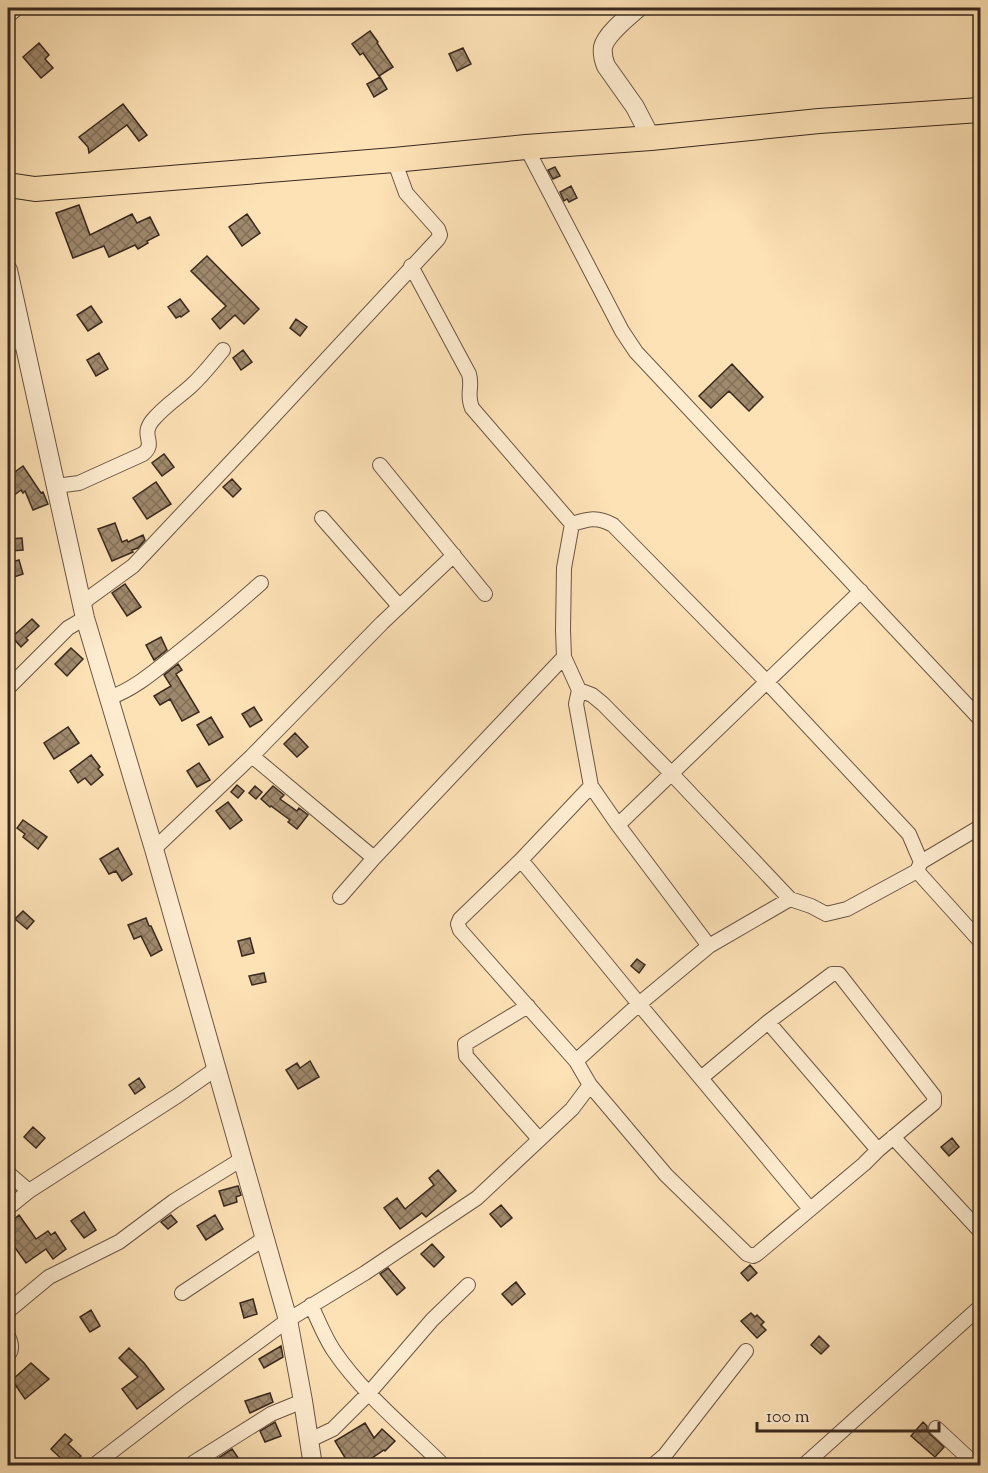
<svg xmlns="http://www.w3.org/2000/svg" width="988" height="1473" font-family="'Sorts Mill Goudy',serif">
  <style>
    .building { fill: url(#building-cross-hatch); stroke: #39281e; stroke-width: 1.5 }
    .lines { fill: none; stroke-linecap: round; stroke-linejoin: round }
    .minor-casing { stroke: #6a5644; stroke-width: 16 }
    .tertiary-casing { stroke: #6a5644; stroke-width: 20 }
    .trunk-casing { stroke: #39281e; stroke-width: 26 }
    .minor { stroke: #feecd0; stroke-width: 14 }
    .tertiary { stroke: #feecd0; stroke-width: 18 }
    .trunk { stroke: #fde2b6; stroke-width: 24 }
  </style>
  <defs>
    <pattern id="building-cross-hatch" width="8" height="8" patternUnits="userSpaceOnUse" patternTransform="scale(1.5)"><rect width="8" height="8" fill="#9f896d"/><path d="M0 0l8 8M0 8l8-8" fill="none" stroke="#837059"/></pattern>
  </defs>
  <rect width="100%" height="100%" fill="#fde2b6"/>
  <filter id="stains"><feTurbulence type="fractalNoise" baseFrequency=".00333" numOctaves="4"/><feColorMatrix values="0 0 0 0 .2 0 0 0 0 .09 0 0 0 0 .02 0 0 0 .5 -.17"/></filter>
  <radialGradient id="worn" r=".72"><stop offset=".6" stop-color="#630" stop-opacity="0"/><stop offset="1" stop-color="#630" stop-opacity=".3"/></radialGradient>
  <path class="building" d="M370,31l8,11 -1,1 16,24 -14,9 -16,-23 -3,2 -8,-11z
    M39,43l10,12 -4,4 8,9 -12,10 -18,-21z
    M463,48l8,16 -14,7 -8,-17z
    M380,77l7,12 -13,8 -7,-13z
    M123,104l24,31 -8,6 -12,-16 -38,28 -1,-6 -9,-10z
    M555,167l5,9 -7,3 -5,-9z
    M571,186l6,12 -8,4 -2,-3 -3,2 -4,-9z
    M79,205l11,30 42,-21 5,9 13,-6 9,18 -12,6 1,2 -10,6 -3,-4 -26,12 -5,-11 -31,12 -17,-45z
    M247,214l13,19 -18,13 -13,-19z
    M207,256l52,53 -15,15 -9,-9 -15,14 -8,-10 14,-13 -35,-35z
    M180,299l9,12 -8,6 -1,-1 -4,2 -8,-11z
    M91,306l11,16 -14,9 -11,-16z
    M296,319l11,8 -7,9 -10,-8z
    M243,350l9,12 -11,8 -8,-12z
    M99,353l9,16 -12,7 -9,-16z
    M732,364l31,33 -14,14 -20,-20 -18,17 -12,-12z
    M164,454l10,13 -12,9 -10,-13z
    M23,466l18,27 2,-1 5,12 -15,6 -8,-19 -2,2 -2,-3 -8,6 -5,-8v-11z
    M232,479l9,10 -8,8 -10,-10z
    M156,482l15,22 -24,15 -14,-21z
    M115,523l7,19 5,-2 1,2 15,-7 2,5 -7,8 -6,2 1,2 -21,9 -14,-32z
    M22,538l1,12 -12,1 -2,-12z
    M19,560l4,14 -15,5v-16z
    M125,584l16,23 -14,9 -15,-23z
    M32,619l7,7 -13,12 2,2 -7,7 -9,-10z
    M161,637l6,13 -13,10 -8,-15z
    M71,648l12,11 -16,17 -12,-12z
    M178,664l4,6 -6,4 23,38 -17,9 -12,-22 -10,6 -6,-9 17,-10 -7,-11z
    M254,707l8,13 -12,7 -8,-13z
    M211,717l12,20 -14,8 -12,-20z
    M68,727l11,16 -25,16 -10,-16z
    M295,733l13,14 -11,10 -13,-13z
    M91,755l9,12 -2,2 5,6 -12,10 -6,-7 -7,5 -8,-12z
    M199,763l11,17 -13,7 -10,-16z
    M237,785l7,6 -6,7 -7,-6z
    M255,786l7,6 -6,7 -7,-6z
    M273,786l11,9 -4,4 17,12 2,-3 9,7 -11,14 -9,-7 2,-2 -19,-14 -1,1 -9,-8z
    M228,802l14,18 -12,9 -14,-18z
    M23,820l24,17 -9,12 -15,-12 2,-3 -8,-6z
    M118,848l14,26 -10,7 -6,-10 -7,3 -9,-15z
    M23,911l11,10 -7,8 -12,-10z
    M146,918l3,8h2l11,24 -11,6 -10,-20 -7,3 -6,-14z
    M250,938l4,15 -12,3 -4,-15z
    M637,959l8,6 -6,8 -8,-7z
    M264,973l2,9 -14,3 -3,-9z
    M310,1061l9,16 -21,12 -12,-19 11,-7 3,5z
    M139,1078l6,9 -10,7 -6,-9z
    M33,1127l12,11 -9,10 -12,-11z
    M952,1138l7,9 -10,9 -8,-9z
    M438,1170l18,21 -30,26 -4,-4 -22,16 -16,-21 13,-10 8,11 29,-24 -5,-7z
    M238,1186l3,9 -5,2 1,5 -13,4 -5,-15z
    M501,1205l11,13 -11,9 -11,-13z
    M84,1212l12,18 -12,8 -13,-17z
    M19,1215l17,24 12,-8 3,4 4,-3 11,17 -13,10 -7,-10 -20,14 -18,-25v-14z
    M171,1215l6,7 -9,7 -7,-7z
    M215,1215l8,14 -17,11 -9,-14z
    M432,1244l12,13 -10,10 -13,-13z
    M750,1265l7,8 -9,8 -7,-8z
    M388,1268l17,20 -8,7 -17,-21z
    M516,1282l9,12 -13,11 -10,-11z
    M253,1299l4,15 -13,4 -4,-15z
    M91,1310l9,16 -10,6 -10,-15z
    M751,1313l4,4 2,-2 7,7 -3,3 5,5 -9,8 -16,-17z
    M819,1336l10,10 -8,8 -10,-9z
    M281,1346l2,11 -19,11 -5,-9z
    M129,1348l15,15 20,26 -27,20 -15,-20 16,-12 -19,-19z
    M31,1363l18,16 -24,20 -13,-19z
    M270,1393l3,9 -23,11 -5,-12z
    M275,1422l6,14 -16,6 -5,-11z
    M923,1422l4,4v4l3,4 14,13 -9,10 -24,-21z
    M365,1423l9,15 8,-9 13,12 -10,10 -1,-1 -24,16h-10l-15,-25z
    M65,1434l7,6 -4,4 13,12 -9,10h-3l-18,-17z
    M232,1449l7,10 -9,7h-24z"/>
  <g class="lines">
    <g class="minor-casing">
      <path id="minor" d="M8,16l9,-8
        M526,147l96,184 14,21 344,367
        M411,266l58,108c4,13 -3,20 3,34l100,116
        M8,347l13,-10
        M380,465l105,129
        M56,486l23,-3 64,-29c14,-11 -3,-18 9,-33 11,-14 27,-24 39,-35 12,-11 22,-24 32,-36
        M322,518l77,88
        M82,603l51,-37 114,-121 191,-206 2,-4 -2,-6 -32,-36 -12,-33
        M8,688l60,-60 17,-10
        M579,690l13,5 11,9 68,69 119,126
        M109,698c27,-10 47,-28 70,-46 28,-22 55,-45 82,-69
        M252,756l122,102
        M618,825l243,-234
        M154,849l98,-93 130,-133 72,-68
        M521,860l118,144 171,205
        M921,862l59,-35
        M917,871l63,70
        M340,897l34,-39 190,-201
        M528,1006l-63,38 1,12 73,83
        M768,1022l110,128
        M576,1061l-116,-131 -2,-6 2,-5 61,-59 70,-74
        M590,1085l76,90 81,79 6,2 4,-2 107,-90 14,-14 56,-47v-7l-95,-122h-7l-64,48 -67,56
        M893,1137l87,94
        M8,1173l21,18
        M8,1208l21,-17 148,-95 40,-28
        M182,1293l83,-55
        M311,1305c7,15 14,33 23,46 29,43 73,78 110,115
        M8,1311l41,-34 70,-35 55,-41 68,-42
        M8,1336c3,7 5,13 0,19
        M936,1428l41,38
        M310,1440l23,-11 36,-36 63,-73 36,-35
        M193,1463l78,-49 32,-13
        M93,1466l86,-66 109,-80 77,-47 112,-75 95,-89 18,-24 -14,-24 63,-57 70,-58 81,-47 21,7 15,8 21,-5 70,-38 4,-9 -12,-28 -143,-153 -153,-156c-16,-9 -25,-6 -41,-1l-8,44 -1,62 1,27 15,33 -3,14 15,82 27,39 91,121
        M652,1466l13,-11 81,-104
        M803,1466l177,-159"/>
    </g>
    <g class="tertiary-casing">
      <path id="tertiary" d="M638,8c-10,9 -32,26 -35,39 -1,7 1,14 3,19l29,41 16,31
        M8,270l77,348 69,231 134,471 15,81 10,65"/>
    </g>
    <g class="trunk-casing">
      <path id="trunk" d="M8,185l27,4 359,-29 132,-13 125,-9 168,-17 161,-11"/>
    </g>
    <use href="#minor" class="minor"/>
    <use href="#tertiary" class="tertiary"/>
    <use href="#trunk" class="trunk"/>
  </g>
  <rect width="988" height="1473" fill="none" stroke="#fde2b6" stroke-width="30"/>
  <rect x="9" y="9" width="970" height="1455" fill="none" stroke="#39281e" stroke-width="3"/>
  <rect x="15" y="15" width="958" height="1443" fill="none" stroke="#39281e" stroke-width="1.5"/>
  <path d="M757 1422v9h182v-9" fill="none" stroke="#39281e" stroke-width="3"/>
  <text x="766" y="1422" font-size="18" fill="#39281e" stroke="#feecd0" stroke-width="4.5" paint-order="stroke">100 m</text>
  <rect width="100%" height="100%" filter="url(#stains)"/>
  <rect width="100%" height="100%" fill="url(#worn)"/>
</svg>
